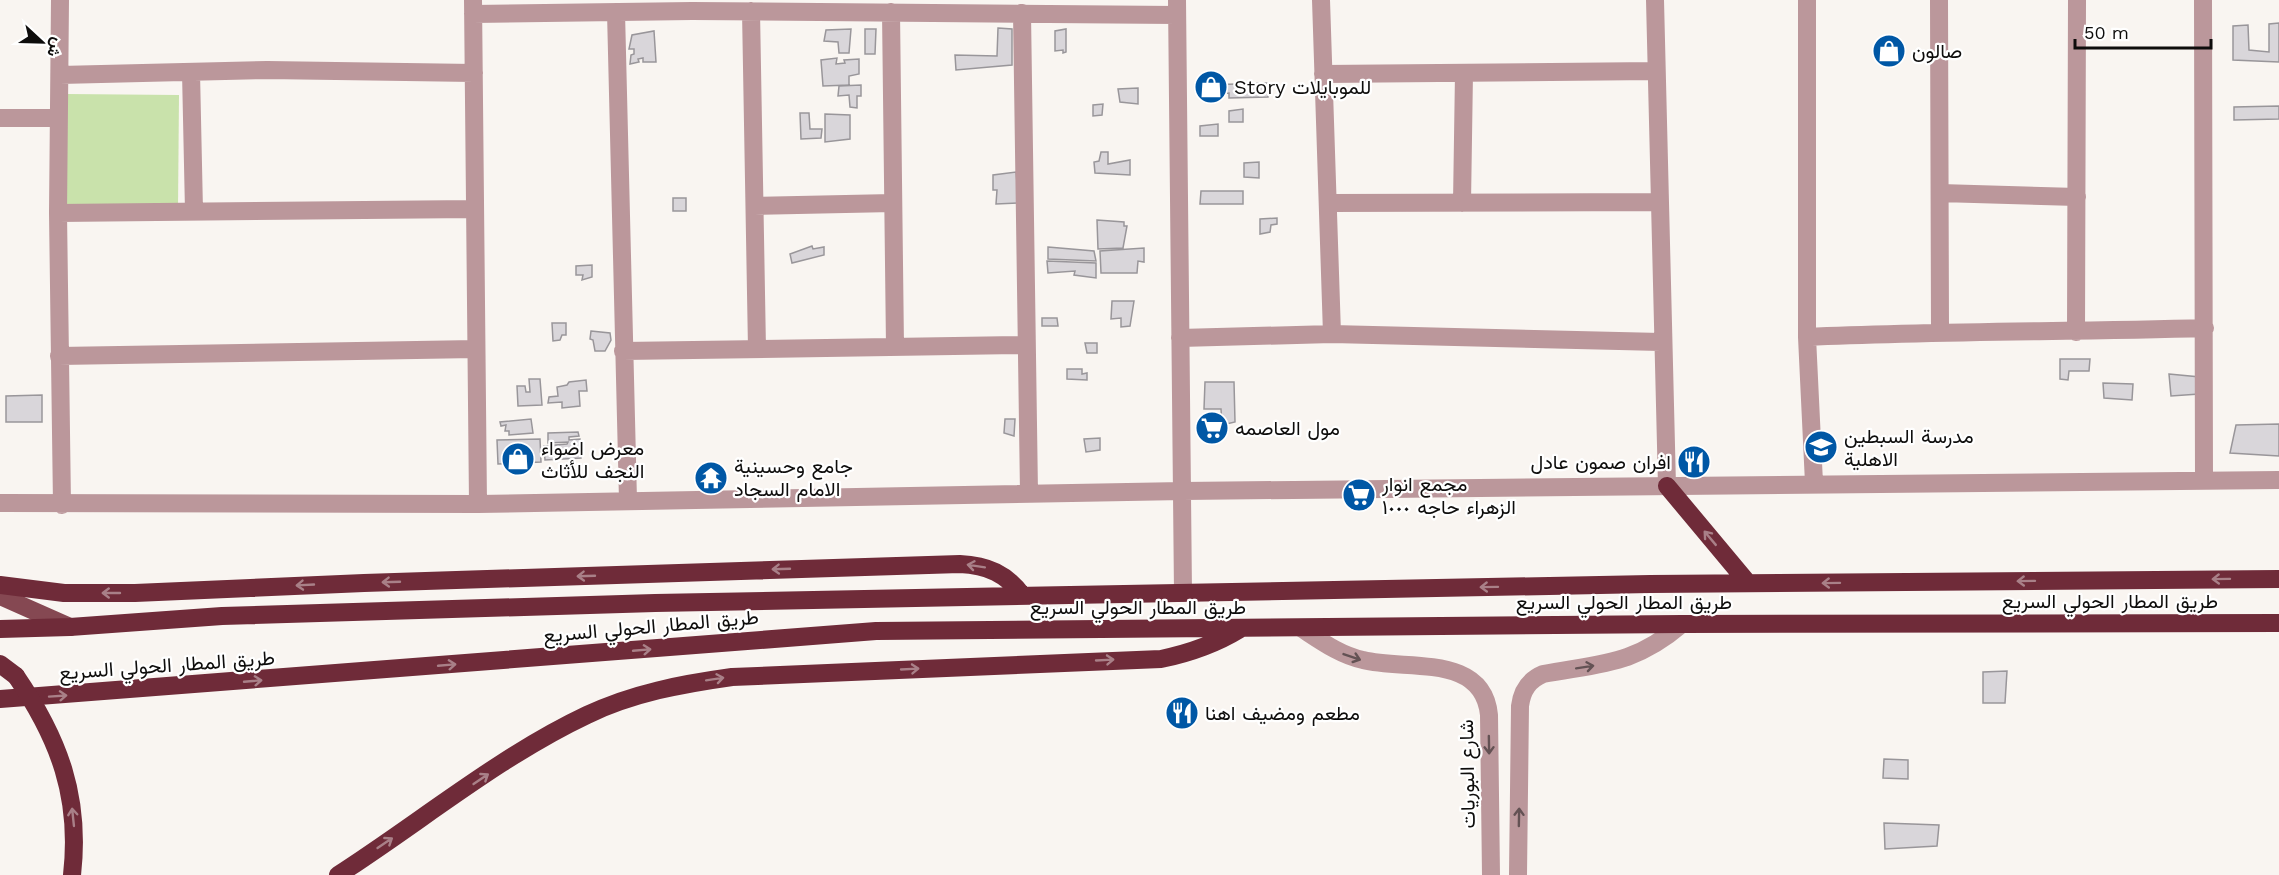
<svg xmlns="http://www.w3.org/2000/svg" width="2279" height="875" font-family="'Work Sans',Vazirmatn,sans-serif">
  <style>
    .green { fill: #c9e2ab }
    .building { fill: #d9d6da; stroke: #99969a; stroke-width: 1.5 }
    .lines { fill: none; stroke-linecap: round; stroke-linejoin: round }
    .minor { stroke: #bb979b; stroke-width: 18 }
    .major { stroke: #854852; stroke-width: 18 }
    .highway { stroke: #6f2b39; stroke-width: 18 }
    .highway-bridge { stroke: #6f2b39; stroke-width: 18 }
    .oneway { stroke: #a98088 }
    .oneway2 { stroke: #645254 }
    .labels { text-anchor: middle; stroke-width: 4.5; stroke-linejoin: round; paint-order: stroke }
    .poi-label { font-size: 20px; fill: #0e0d0c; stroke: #fff; text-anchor: start }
    .street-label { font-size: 20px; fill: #0e0d0c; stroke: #fff }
  </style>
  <rect width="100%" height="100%" fill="#f9f5f1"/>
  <path class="green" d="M67,94l112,1 -1,113 -112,-1z"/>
  <path class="building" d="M2279,23v39l-46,-2v-34l15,-1 1,25 20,2v-28z
    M998,28l14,1v36l-56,5 -1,-15 42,1z
    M851,29l-2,24h-10l-1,-11 -14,-1 2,-11z
    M865,29h11l-1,25h-10z
    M1066,29v23l-3,1v-3l-8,1v-20z
    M654,31l2,31h-13v-4l-5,1 1,3 -9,2 1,-9 3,-1v-5h-5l3,-14z
    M837,58l-1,6 9,-1 -1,-3 15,-1v15l-10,2v9l-26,1 -2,-26z
    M1267,83l1,14 -39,1v-5l-24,3 1,-11z
    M861,85v11h-4v12l-7,-1 -1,-12 -11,1 1,-10z
    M1138,88v16l-18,-2 -2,-13z
    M1103,104l-1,11 -9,1v-11z
    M2279,106v13l-45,1v-13z
    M1243,109v13h-14v-11z
    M800,113h9l1,16h12l-1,9 -20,1z
    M825,114l25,1v24l-25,3z
    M1218,124v12h-18v-10z
    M1101,152h7v12l22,-4v15l-35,-2 -1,-11 5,-1z
    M1259,162v16l-15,-1v-14z
    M1016,172l3,31 -23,1 1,-14h-4v-15z
    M1201,191h42v13h-43z
    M673,198h13v13h-13z
    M1277,218v6l-6,1 -1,7 -10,2v-15z
    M1097,220l27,2v4h3l-4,22 -25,1z
    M812,246l1,3 11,-2v8l-32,8 -2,-9z
    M1048,247l46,4 2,10 -48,-2z
    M1144,248v14l-6,-1 -1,12h-36l-1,-22z
    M1047,261l49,2v15l-22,-3 1,-4 -27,2z
    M592,265v12l-10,3 1,-5h-7v-9z
    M1112,301h22l-4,25 -9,1v-9l-10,1z
    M1042,318h15l1,8h-16z
    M552,323h14v12h-4l-2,5 -7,1z
    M591,331l19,2 1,7 -6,11h-10l-2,-11 -3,-1z
    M1085,343h12v10h-10z
    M2060,359h30l-1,12h-20l-1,9 -8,-1z
    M1067,369h15v5l5,-1v7l-20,-1z
    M2169,374l31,3 -1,17 -28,2z
    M529,379h11l2,26 -24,1 -1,-20h8l1,6h4z
    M586,380l1,11h-8l1,15 -18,2v-6l-14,1 1,-6 9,-1 -1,-9 10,-2 2,-3z
    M1205,382h29l1,40 -13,3 -1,-16h-17z
    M2103,383l30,1 -1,16 -28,-2z
    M42,395v27h-36v-26z
    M531,419l2,14 -24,2v-4h-4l1,-6 -5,1 -1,-4z
    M1005,419h10l-1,17 -10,-3z
    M2279,424v32l-49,-3 6,-28z
    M578,432l1,4 -10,1v3l11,-1 1,19 -36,2 -1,-14 23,-2 1,-2 -20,1v-10z
    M1100,438v12l-14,2 -2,-13z
    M540,439l1,23 -43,2 -1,-24z
    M2007,671l-2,32h-22v-31z
    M1884,759l24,1v19l-25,-1z
    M1884,823l55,2 -2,21 -52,3z"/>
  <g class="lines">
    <path class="minor" d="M60,0l-2,213 4,292
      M473,0l5,504
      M1177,0l6,593
      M1321,0l11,334
      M1655,0l12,486
      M1807,0v337l7,146
      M1939,0l1,331
      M2203,0l1,480
      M751,11l6,338
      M616,12l12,488
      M891,12l4,335
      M1022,13l7,480
      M473,14l219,-3 485,4
      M191,72l3,139
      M1323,74l333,-3
      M60,75l207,-5 207,3
      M0,118h58
      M1940,193l137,4
      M1329,203l330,-1
      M1462,203l2,-130
      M755,206l138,-3
      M58,213l416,-4
      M2076,332l1,-332
      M1807,337c132,-6 265,-5 398,-9
      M1180,338l152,-4 329,8
      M623,351l403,-6
      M59,356l416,-7
      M0,503l478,1 705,-13 1096,-11
      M1301,628c20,13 39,27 62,32 44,11 120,-7 126,55l2,160
      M1518,875l2,-169c2,-16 9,-26 23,-32 59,-11 91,-9 139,-50"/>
    <path class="major" d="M0,596l70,31"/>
    <path class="highway" d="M1667,486l81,97
      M0,585l64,8h71l229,-10 596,-19c27,1 47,10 63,32
      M0,629l70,-2 152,-11 433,-13 995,-19 629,-5
      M0,664l16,12
      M0,699l876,-68 806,-7 597,-1
      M338,875c81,-52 162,-119 249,-160 46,-22 95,-31 145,-38l429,-18c29,-6 53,-14 79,-30"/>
    <path class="highway-bridge" d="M16,676c43,63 65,121 56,199"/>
  </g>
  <defs><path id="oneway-shaft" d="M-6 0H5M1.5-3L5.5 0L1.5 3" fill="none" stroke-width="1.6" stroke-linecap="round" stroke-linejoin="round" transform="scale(1.5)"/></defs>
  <g class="oneway">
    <use href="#oneway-shaft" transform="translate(1710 538) rotate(-130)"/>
    <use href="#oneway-shaft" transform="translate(976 566) rotate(-171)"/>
    <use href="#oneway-shaft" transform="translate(781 569) rotate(178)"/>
    <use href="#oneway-shaft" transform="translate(586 576) rotate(178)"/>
    <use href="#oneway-shaft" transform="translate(2221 579) rotate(179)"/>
    <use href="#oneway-shaft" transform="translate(2026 581) rotate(179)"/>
    <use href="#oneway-shaft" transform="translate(391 582) rotate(178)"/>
    <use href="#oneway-shaft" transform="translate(1831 583) rotate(179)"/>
    <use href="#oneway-shaft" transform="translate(305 585) rotate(177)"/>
    <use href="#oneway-shaft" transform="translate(1489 587) rotate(179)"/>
    <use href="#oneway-shaft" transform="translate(111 593) rotate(-180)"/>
    <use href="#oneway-shaft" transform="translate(642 650) rotate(-5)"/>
    <use href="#oneway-shaft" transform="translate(1105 660) rotate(-3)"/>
    <use href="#oneway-shaft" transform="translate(447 665) rotate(-5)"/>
    <use href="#oneway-shaft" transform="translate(910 669) rotate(-3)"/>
    <use href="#oneway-shaft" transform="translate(715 679) rotate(-9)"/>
    <use href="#oneway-shaft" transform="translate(253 681) rotate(-5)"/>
    <use href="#oneway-shaft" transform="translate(58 696) rotate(-4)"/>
    <use href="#oneway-shaft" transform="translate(481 779) rotate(-34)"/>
    <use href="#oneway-shaft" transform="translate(73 817) rotate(-96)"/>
    <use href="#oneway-shaft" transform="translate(385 843) rotate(-34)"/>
  </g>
  <g class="oneway2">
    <use href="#oneway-shaft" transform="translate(1352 657) rotate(19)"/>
    <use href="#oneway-shaft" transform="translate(1585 667) rotate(-9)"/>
    <use href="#oneway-shaft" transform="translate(1489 745) rotate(89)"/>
    <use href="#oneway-shaft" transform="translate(1519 817) rotate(-89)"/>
  </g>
  <defs>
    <g id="shop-disc" transform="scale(1.725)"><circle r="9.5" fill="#0057a5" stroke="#fff"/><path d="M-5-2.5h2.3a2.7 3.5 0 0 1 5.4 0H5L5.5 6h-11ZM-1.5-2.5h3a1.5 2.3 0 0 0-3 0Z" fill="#fff"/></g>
    <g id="supermarket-disc" transform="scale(1.725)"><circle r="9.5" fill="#0057a5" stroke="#fff"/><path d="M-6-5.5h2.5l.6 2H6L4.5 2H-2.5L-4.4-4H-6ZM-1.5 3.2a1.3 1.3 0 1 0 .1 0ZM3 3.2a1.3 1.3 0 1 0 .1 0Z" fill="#fff"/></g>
    <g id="school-disc" transform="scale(1.725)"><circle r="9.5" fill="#0057a5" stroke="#fff"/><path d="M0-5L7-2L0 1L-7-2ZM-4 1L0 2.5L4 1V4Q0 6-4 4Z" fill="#fff"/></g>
    <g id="restaurant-disc" transform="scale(1.725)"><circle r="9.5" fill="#0057a5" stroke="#fff"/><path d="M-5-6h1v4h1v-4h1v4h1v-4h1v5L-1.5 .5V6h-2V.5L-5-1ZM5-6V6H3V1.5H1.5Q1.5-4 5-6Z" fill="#fff"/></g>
    <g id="temple-disc" transform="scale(1.725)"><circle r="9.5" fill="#0057a5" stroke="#fff"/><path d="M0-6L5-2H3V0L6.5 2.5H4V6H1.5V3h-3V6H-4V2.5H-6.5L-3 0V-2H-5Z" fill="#fff"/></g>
  </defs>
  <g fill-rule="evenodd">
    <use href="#shop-disc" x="1889" y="51"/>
    <use href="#shop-disc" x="1211" y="87"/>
    <use href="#supermarket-disc" x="1212" y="428"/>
    <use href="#school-disc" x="1821" y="447"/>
    <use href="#shop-disc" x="518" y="459"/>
    <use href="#restaurant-disc" x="1694" y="462"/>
    <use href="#temple-disc" x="711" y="478"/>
    <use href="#supermarket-disc" x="1359" y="495"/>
    <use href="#restaurant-disc" x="1182" y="713"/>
  </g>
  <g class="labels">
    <g class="poi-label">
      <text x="1912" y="58">صالون</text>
      <text x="1234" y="94">Story للموبايلات</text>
      <text x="1235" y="435">مول العاصمه</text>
      <text x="1844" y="443">مدرسة السبطين<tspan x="1844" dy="23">الاهلية</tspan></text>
      <text x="541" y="455">معرض اضواء<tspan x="541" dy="23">النجف للأثاث</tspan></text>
      <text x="1671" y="469" text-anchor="end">افران صمون عادل</text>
      <text x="734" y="473">جامع وحسينية<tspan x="734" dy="23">الامام السجاد</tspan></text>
      <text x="1382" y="491">مجمع انوار<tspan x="1382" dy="23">الزهراء حاجه ١٠٠٠</tspan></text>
      <text x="1205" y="720">مطعم ومضيف اهنا</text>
    </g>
    <g class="street-label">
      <text x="2110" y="608">طريق المطار الحولي السريع</text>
      <text x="1624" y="609">طريق المطار الحولي السريع</text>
      <text x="1138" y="614">طريق المطار الحولي السريع</text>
      <text transform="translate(651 626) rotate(-5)" y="7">طريق المطار الحولي السريع</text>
      <text transform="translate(167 665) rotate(-4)" y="7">طريق المطار الحولي السريع</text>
      <text transform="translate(1467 774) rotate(-91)" y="7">شارع البوريات</text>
    </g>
  </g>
  <g transform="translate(42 42) rotate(112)" stroke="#ffffff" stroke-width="4.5" paint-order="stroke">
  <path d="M0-4.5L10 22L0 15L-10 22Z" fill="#0e0d0c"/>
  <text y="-9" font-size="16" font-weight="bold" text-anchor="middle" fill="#0e0d0c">ش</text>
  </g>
  <path d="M2075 39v9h136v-9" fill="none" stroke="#0e0d0c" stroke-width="3"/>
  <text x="2084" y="39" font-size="18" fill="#0e0d0c" stroke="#ffffff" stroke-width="4.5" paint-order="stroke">50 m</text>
</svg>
